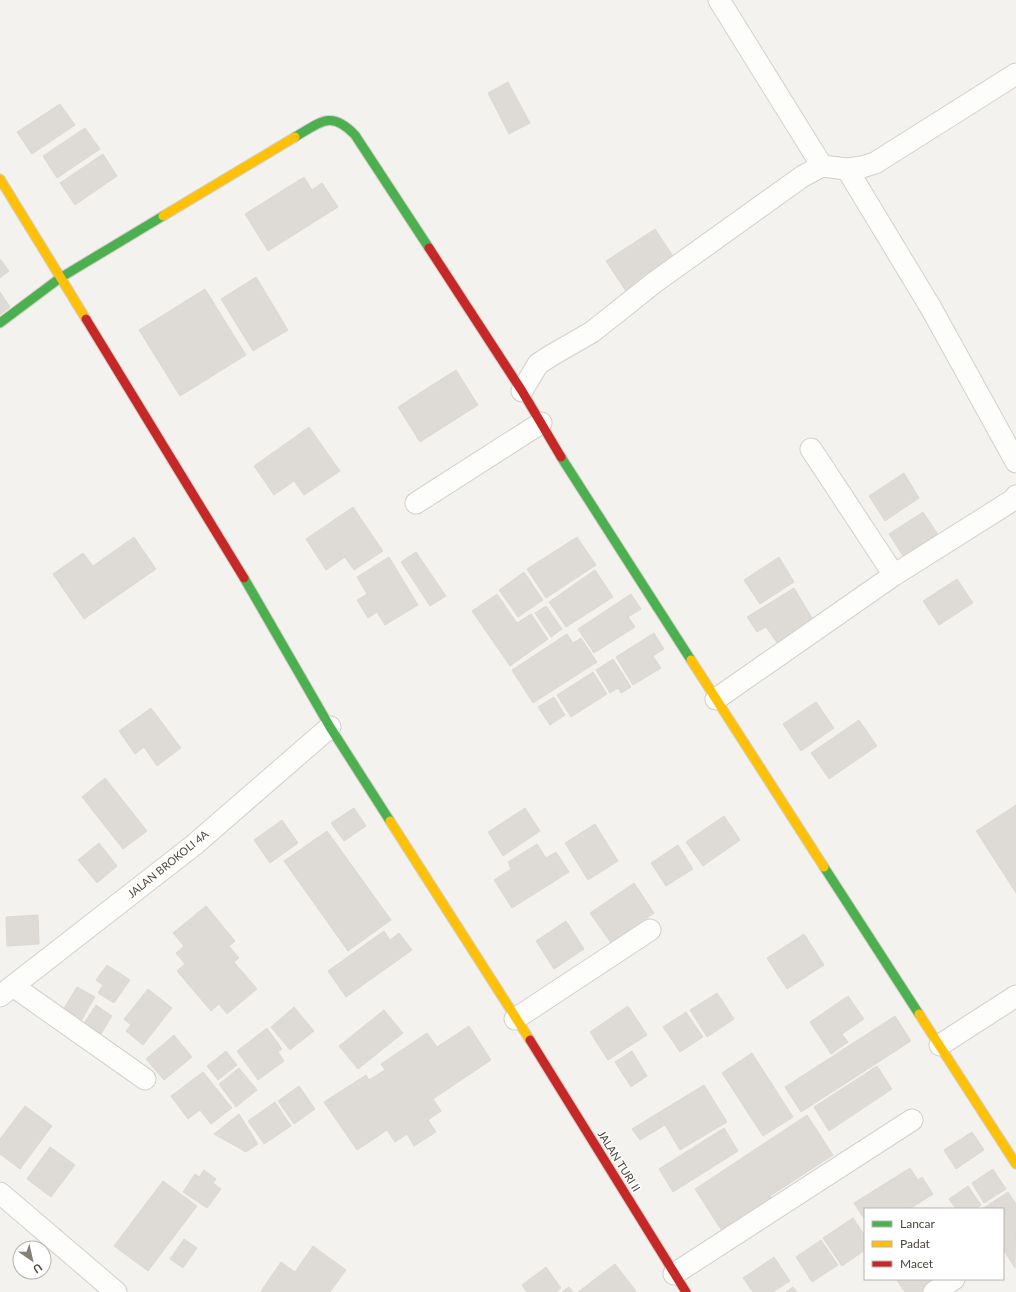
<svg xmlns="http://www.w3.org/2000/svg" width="1016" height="1292" font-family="Lato,sans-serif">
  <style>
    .building { fill: #dedbd6; stroke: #dcd9d4 }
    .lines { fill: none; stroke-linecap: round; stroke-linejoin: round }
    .street-casing { stroke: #d2d0cb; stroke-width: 23 }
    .fast-casing { stroke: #d3cfc5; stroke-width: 11 }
    .slow-casing { stroke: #d3cfc5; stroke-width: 11 }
    .jam-casing { stroke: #d3cfc5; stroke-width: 11 }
    .street { stroke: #fdfdfc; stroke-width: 21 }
    .fast { stroke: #4caf50; stroke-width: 9 }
    .slow { stroke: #ffc107; stroke-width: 9 }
    .jam { stroke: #c62828; stroke-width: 9 }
    .labels { text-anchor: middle; stroke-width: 3; stroke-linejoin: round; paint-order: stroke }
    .street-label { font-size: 11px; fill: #4b4439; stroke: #fff }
  </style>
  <rect width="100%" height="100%" fill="#f4f2ee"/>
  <path class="building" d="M508,82l22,41 -21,11 -21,-41z
    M60,104l15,21 -43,29 -15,-22z
    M85,128l15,21 -43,29 -14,-22z
    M103,154l14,22 -42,29 -15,-22z
    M304,177l8,13 10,-7 16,24 -70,44 -23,-37z
    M655,229l22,33 -49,32 -22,-33z
    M0,259l9,12 -9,7z
    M256,277l32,53 -35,21 -32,-52z
    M205,289l41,66 -66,41 -41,-66z
    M0,292l10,15 -10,8z
    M456,370l22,35 -58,37 -22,-35z
    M309,427l31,44 -36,24 -10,-14 -20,14 -20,-29z
    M904,473l15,25 -34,23 -16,-25z
    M353,507l30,44 -29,19 -9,-13 -19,13 -20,-31z
    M923,512l16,24 -34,23 -16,-25z
    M134,537l22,32 -72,50 -31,-45 30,-21 10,13z
    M577,537l19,28 -50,33 -19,-29z
    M416,552l30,44 -16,10 -29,-44z
    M389,557l29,48 -33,20 -8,-13 -9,6 -11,-18 10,-6 -10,-17z
    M779,557l15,25 -34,22 -16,-24z
    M595,570l18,27 -47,30 -17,-25z
    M524,572l19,28 -25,17 -19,-27z
    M957,579l16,24 -34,22 -16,-24z
    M794,588l23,38 -35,24 -16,-23 -9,5 -10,-15z
    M497,594l20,29 14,-9 17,25 -38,27 -38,-55z
    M631,594l10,15 -13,8 7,10 -41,26 -16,-24z
    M546,606l16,23 -11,8 -16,-24z
    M654,633l10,16 -11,7 8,12 -28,17 -17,-28z
    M567,634l6,9 8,-5 16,24 -64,41 -21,-33z
    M613,659l18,28 -10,6 -3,-5 -8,5 -14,-23z
    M593,672l14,22 -36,23 -14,-22z
    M554,697l11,18 -15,10 -12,-18z
    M816,702l18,26 -33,23 -18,-27z
    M151,708l30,40 -24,18 -13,-19 -9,7 -16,-23z
    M859,720l18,26 -48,33 -18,-26z
    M105,778l42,53 -24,18 -41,-52z
    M1016,805v88l-40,-62z
    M354,808l12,18 -22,15 -13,-18z
    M525,808l15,23 -37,25 -15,-24z
    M724,816l16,24 -37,26 -17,-24z
    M282,820l16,23 -28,20 -16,-23z
    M595,824l23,37 -30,19 -23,-37z
    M327,831l64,89 -43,31 -64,-90z
    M99,843l18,23 -20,17 -19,-23z
    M537,844l9,14 10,-6 13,20 -57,36 -18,-28 17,-11 -3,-7z
    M678,845l15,24 -27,17 -15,-23z
    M634,883l20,30 -43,30 -21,-30z
    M206,906l29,35 -6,5 10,12 -5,4 23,27 -30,25 -8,-10 -8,7 -34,-40 8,-7 -9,-11 8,-7 -11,-13z
    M38,915l1,29 -32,2 -1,-29z
    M566,921l18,28 -30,20 -18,-28z
    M384,931l6,9 9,-7 13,17 -66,47 -18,-26z
    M804,934l20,31 -37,24 -20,-31z
    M107,965l23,15 -16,23 -16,-10 5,-8 -7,-5z
    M77,987l18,10 -14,24 -18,-11z
    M148,989l24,19 -29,37 -17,-14 5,-6 -7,-6z
    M717,993l17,26 -27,18 -17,-27z
    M848,996l16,23 -22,15 6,8 -17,12 -21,-32z
    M96,1005l16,11 -14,23 -17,-11z
    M628,1006l19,29 -39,25 -18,-28z
    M294,1007l20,24 -24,19 -19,-23z
    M384,1010l19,23 -45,36 -19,-23z
    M686,1012l17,25 -23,15 -17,-25z
    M895,1016l16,25 -110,71 -16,-25z
    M469,1026l22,34 -58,39 8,12 -13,9 8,12 -22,14 -7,-12 -12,8 -8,-12 -30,20 -33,-48 42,-27 3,5 16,-10 -4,-6 46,-31 10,14z
    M267,1028l15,21 -4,3 6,9 -26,19 -21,-29z
    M174,1035l18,22 -28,23 -18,-21z
    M226,1051l11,14 -19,15 -11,-14z
    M632,1051l15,25 -16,11 -16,-25z
    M752,1053l41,64 -30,19 -41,-63z
    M877,1066l15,23 -63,42 -15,-24z
    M239,1068l18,22 -21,17 -17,-23z
    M203,1072l29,36 -21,16 -11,-14 -12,9 -17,-23z
    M704,1085l23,37 -47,28 -15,-25 -25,15 -8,-11z
    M299,1086l16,23 -21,15 -16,-23z
    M275,1102l16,24 -27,18 -16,-23z
    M25,1106l27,20 -32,43 -20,-15v-15z
    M239,1114l19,30 -12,8 -32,-18z
    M807,1115l26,40 -63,41 4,6 -50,32 -29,-45z
    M724,1128l14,23 -65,41 -14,-23z
    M972,1132l12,18 -28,19 -12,-19z
    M50,1147l25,18 -24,32 -24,-18z
    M910,1168l8,12 4,-3 11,17 -22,14 1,1h-47v11l-11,-17z
    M993,1169l13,20 -22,14 -12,-20z
    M204,1170l12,9 -3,4 8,6 -14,19 -24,-16 12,-18 4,3z
    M163,1181l34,25 -49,65 -34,-25z
    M968,1186l13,19 -6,4h-19l-7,-10z
    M1008,1192l8,12 -1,64 -12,-19v-40h-21z
    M853,1218l12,18v14l-23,16 -19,-28z
    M184,1239l13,9 -14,20 -13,-9z
    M821,1240l17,25 -26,17 -16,-25z
    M313,1246l33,24 -16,22h-67l-2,-1 20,-29 14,10z
    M774,1257l16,24 -17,11h-20l-10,-14z
    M615,1264l21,27 -2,1h-56z
    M546,1267l15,21 -5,4h-29l-5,-7z
    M896,1279h46l-19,13h-18z
    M569,1287l4,5h-11z
    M793,1287l4,5h-11z"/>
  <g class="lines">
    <g class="street-casing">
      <path id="street" d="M719,0l103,166
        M847,169l84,139 85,154
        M522,391l16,-27 14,-9 40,-23 63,-50 148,-106 19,-10 25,3 15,-2 13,-4 141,-89
        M811,449l83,126
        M416,503l125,-80
        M716,699l178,-124 119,-75 3,-4
        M13,986l132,93
        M0,996l194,-151 136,-118
        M515,1019l135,-89
        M940,1045l76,-49
        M0,1193l116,99
        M674,1274l238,-154
        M934,1292l20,-13"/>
    </g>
    <g class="fast-casing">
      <path id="fast" d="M295,137c26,-15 36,-27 60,-2l74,113
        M0,323l60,-45 103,-62
        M561,457l130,203
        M244,578l86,149 60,94
        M824,867l95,147"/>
    </g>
    <g class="slow-casing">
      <path id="slow" d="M0,179l86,140
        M163,216l132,-79
        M691,660l133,207
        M390,821l140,219
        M919,1014l97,150"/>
    </g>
    <g class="jam-casing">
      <path id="jam" d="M429,248l93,143 39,66
        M86,319l158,259
        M530,1040l156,252"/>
    </g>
    <use href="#street" class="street"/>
    <use href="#fast" class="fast"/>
    <use href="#slow" class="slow"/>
    <use href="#jam" class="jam"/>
  </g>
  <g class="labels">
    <g class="street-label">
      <text transform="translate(168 864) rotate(-39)" y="4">JALAN BROKOLI 4A</text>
      <text transform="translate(619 1161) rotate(58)" y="4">JALAN TURI II</text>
    </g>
  </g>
  <rect x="864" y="1208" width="140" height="72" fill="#ffffff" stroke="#b7b4b0"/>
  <rect x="872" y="1221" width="20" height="6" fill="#4caf50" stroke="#b7b4b0"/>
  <text x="900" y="1228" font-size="12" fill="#4b4439">Lancar</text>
  <rect x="872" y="1241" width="20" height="6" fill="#ffc107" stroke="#b7b4b0"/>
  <text x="900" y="1248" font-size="12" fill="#4b4439">Padat</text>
  <rect x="872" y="1261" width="20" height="6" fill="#c62828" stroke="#b7b4b0"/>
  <text x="900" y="1268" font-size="12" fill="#4b4439">Macet</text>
  <g transform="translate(32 1260) rotate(146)"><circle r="19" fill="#ffffff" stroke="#b7b4b0"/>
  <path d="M0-3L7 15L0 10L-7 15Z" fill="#868178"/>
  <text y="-6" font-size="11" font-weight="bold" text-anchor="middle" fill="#4b4439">U</text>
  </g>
</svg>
